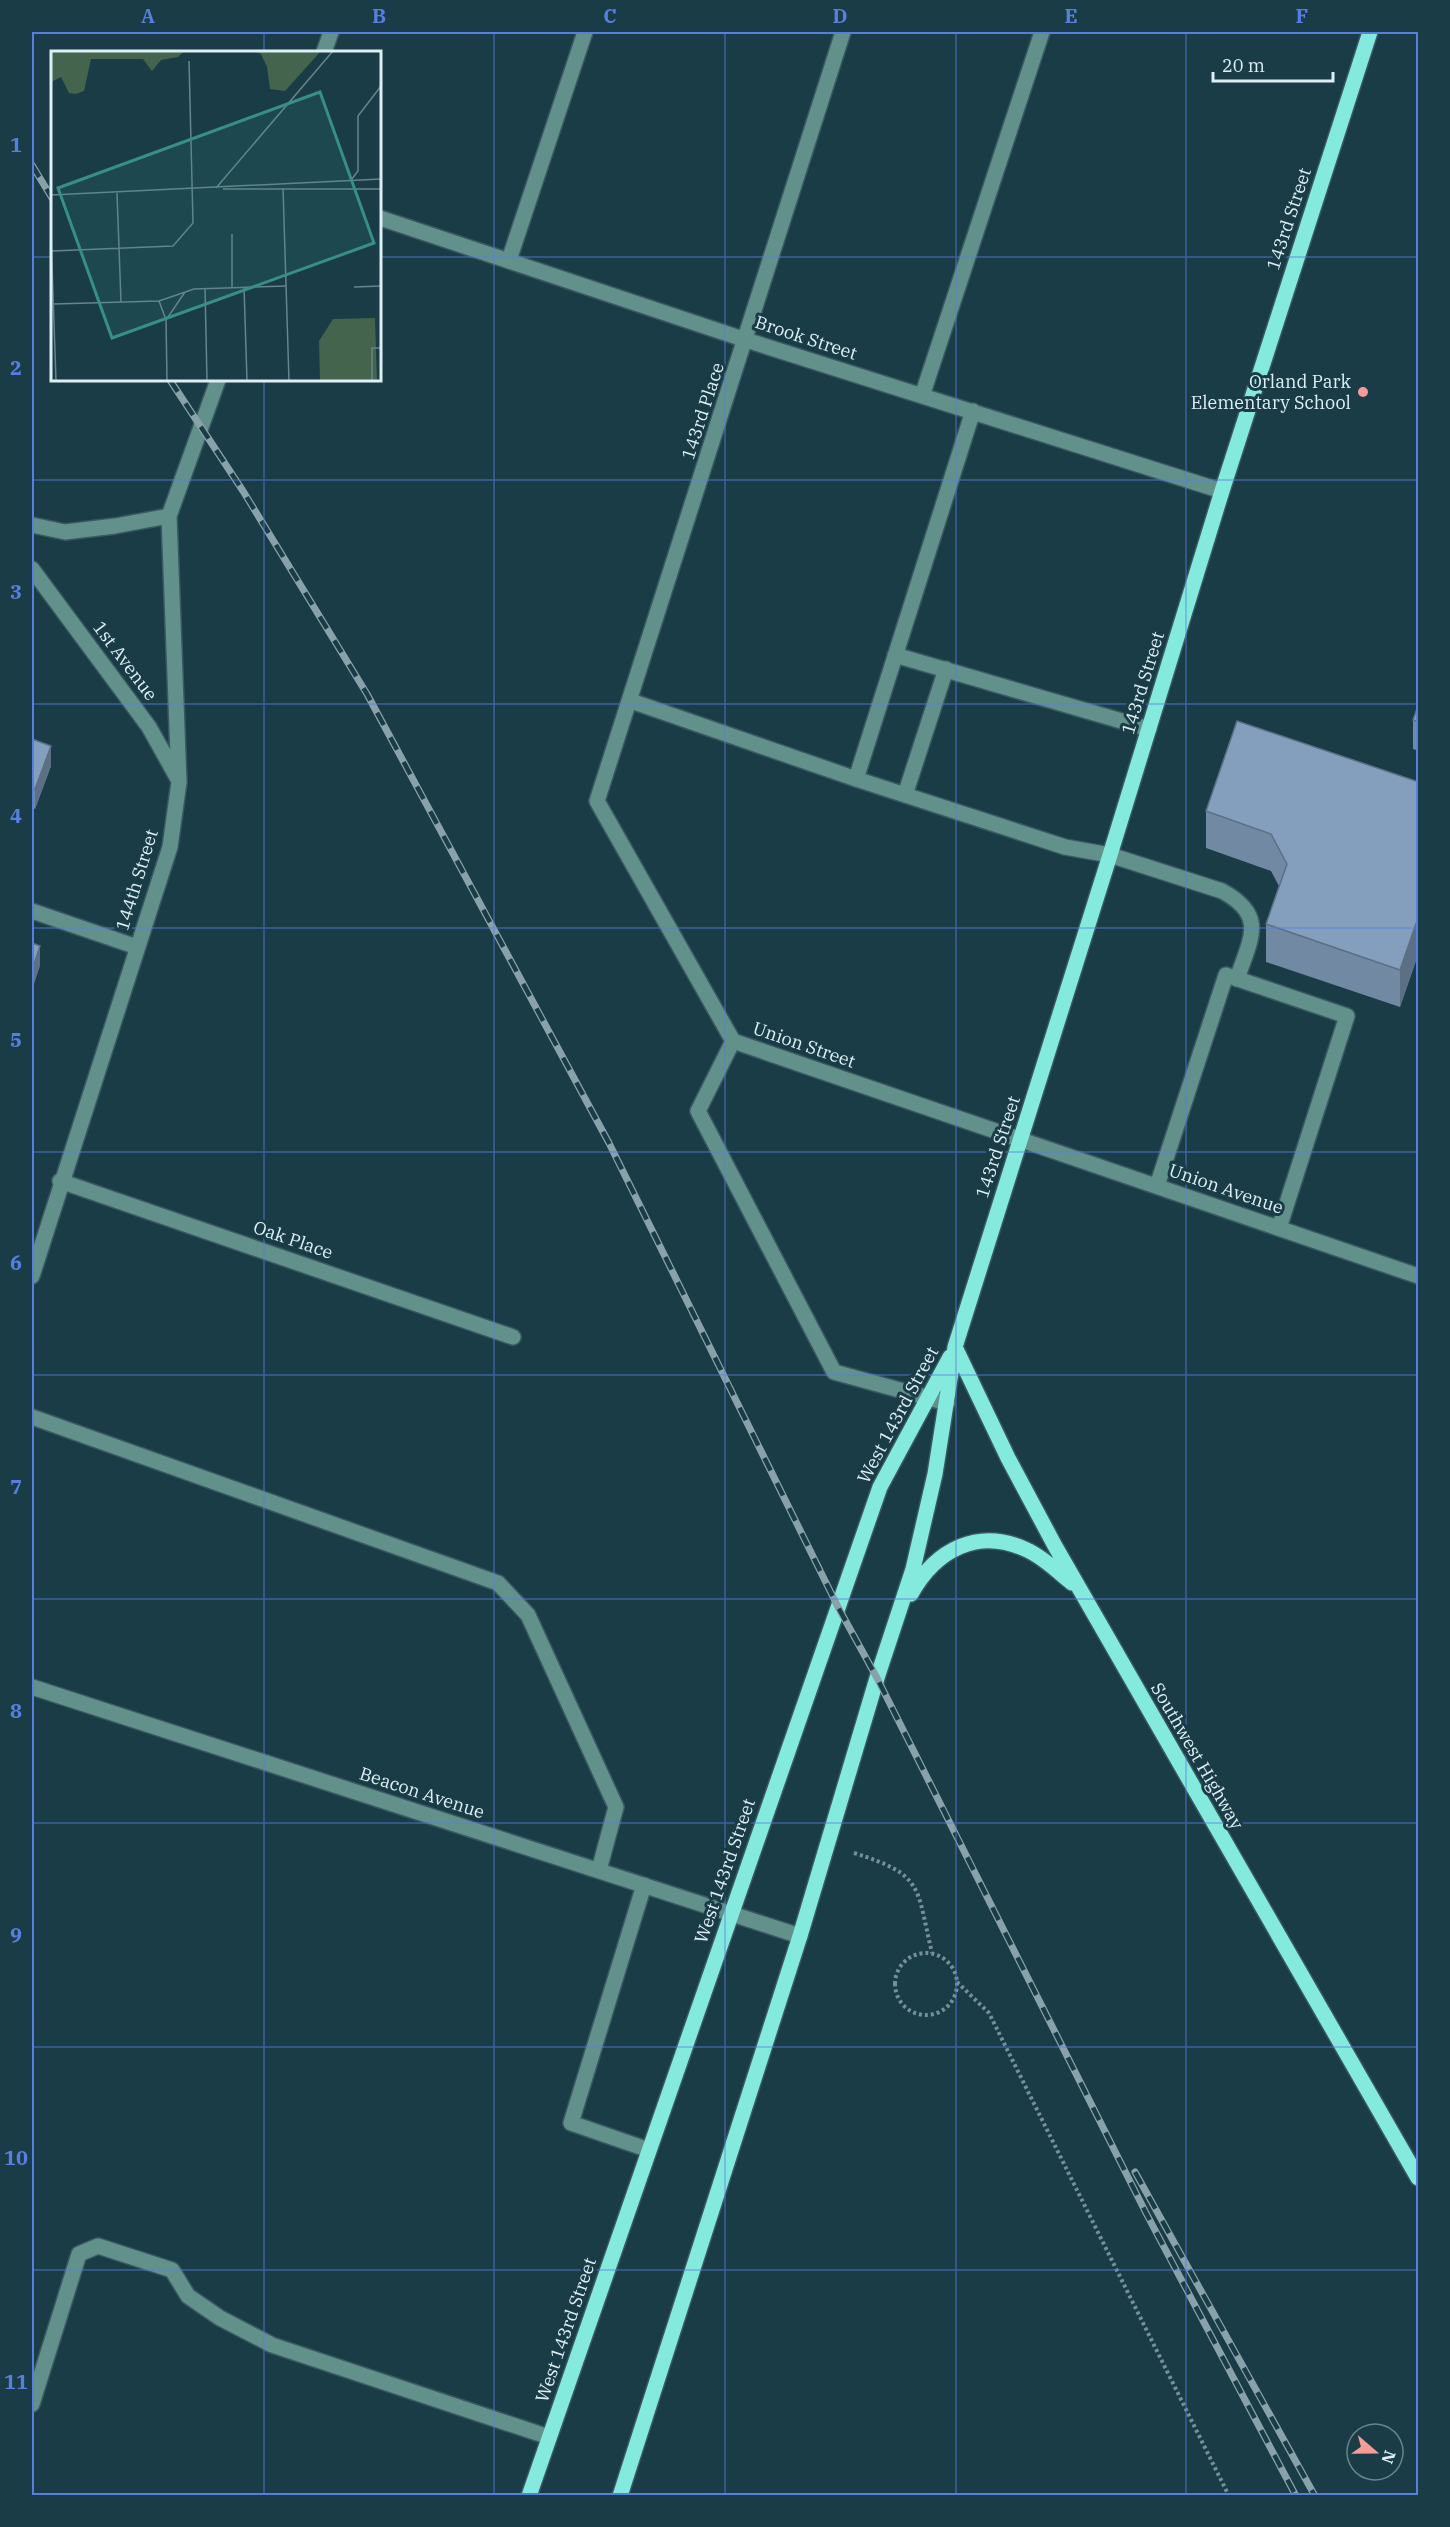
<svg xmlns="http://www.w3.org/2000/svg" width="1450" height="2527" font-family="'IBM Plex Serif',serif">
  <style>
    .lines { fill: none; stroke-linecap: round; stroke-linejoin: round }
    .minor-casing { stroke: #395962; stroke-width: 18 }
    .major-casing { stroke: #395962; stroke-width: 18 }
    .path { stroke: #769098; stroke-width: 4; stroke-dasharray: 3 3; stroke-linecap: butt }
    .minor { stroke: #62918b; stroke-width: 15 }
    .major { stroke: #85eade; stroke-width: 15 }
    .rail-casing { stroke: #89a2a9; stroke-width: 7 }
    .rail { stroke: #1a3c46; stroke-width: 4.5; stroke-dasharray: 14; stroke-linecap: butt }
    .wall { fill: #7289a3 }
    .shaded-wall { fill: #5c6f84 }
    .building { fill: #849fbd; stroke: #5c6f84; stroke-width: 1.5 }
    .grid { fill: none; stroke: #577ee1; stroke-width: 1.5; stroke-opacity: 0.55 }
    .poi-dot { fill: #f59b98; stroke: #1a3c46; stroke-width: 2 }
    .labels { text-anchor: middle; stroke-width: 6; stroke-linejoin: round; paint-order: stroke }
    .street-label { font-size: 18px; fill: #ddeff5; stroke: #1a3c46 }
    .poi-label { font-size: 18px; fill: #ddeff5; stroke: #1a3c46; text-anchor: end }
    .inset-road { fill: none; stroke: #68848c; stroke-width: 1.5 }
    .view { fill: #388e89; fill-opacity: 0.15; stroke: #388e89; stroke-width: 3 }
    .inset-edge { fill: none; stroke: #ddeff5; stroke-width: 3 }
    .neatline { fill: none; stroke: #577ee1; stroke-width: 2 }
    .grid-label { font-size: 20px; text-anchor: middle; font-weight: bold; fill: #577ee1 }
  </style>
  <rect width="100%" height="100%" fill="#1a3c46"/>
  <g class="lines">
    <g class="minor-casing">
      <path id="minor" d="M843,32l-246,769 136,240 685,235
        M324,52l7,-20
        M380,218l366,122 476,151
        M509,260l76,-228
        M922,396l120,-364
        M32,525l33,7 50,-6 54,-10
        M32,569l117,158 29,52
        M895,655l254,74
        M631,701l225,78 209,68 45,8 112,36c46,25 28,48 15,88
        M856,779l117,-368
        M905,795l41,-126
        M32,911l105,36
        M733,1041l-35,70 136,261 113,31
        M60,1181l453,156
        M1157,1186l69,-211 121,41 -68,212
        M32,1276l138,-429 9,-65 -10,-266 49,-136
        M32,1417l466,166 30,32 88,192 -17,63
        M32,1687l768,249
        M644,1885l-73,238 78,27
        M32,2404l47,-150 19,-8 74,24 16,26 32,22 52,27 277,92"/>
    </g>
    <g class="major-casing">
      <path id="major" d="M955,1347l53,111 47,88 363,632
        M911,1594c25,-45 68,-67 116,-44 16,7 31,22 45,33
        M529,2496l351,-1009 70,-130
        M620,2496l180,-560 77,-258 36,-109 22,-95 20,-127 155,-492 112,-364 148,-459"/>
    </g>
    <path class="path" d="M854,1853c71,22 62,34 78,100
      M895 1984a31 31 0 1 1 62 0a31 31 0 1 1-62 0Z
      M957,1982l32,31 240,483"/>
    <use href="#minor" class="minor"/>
    <use href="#major" class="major"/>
    <g class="rail-casing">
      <path id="rail" d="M32,165l20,33
        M170,380l73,111 124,203 242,449 229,464 39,71 269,535 150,283
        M1135,2172l180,324"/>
    </g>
    <use href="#rail" class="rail"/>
  </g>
  <path class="wall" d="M1419,703v48l-6,-2v-29z
    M32,739l19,27 -16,43 -3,-2z
    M1419,782v170l-19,55 -134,-45v-38l13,-38 -8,-15 -65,-23v-37z"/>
  <path class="shaded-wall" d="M51,746v20l-16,43v-20z
    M1419,915v37l-19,55v-37z
    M40,946v20l-8,24v-20z"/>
  <path class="building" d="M1419,703v19l-6,-2z
    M1237,721l182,61v133l-19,55 -134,-46 21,-60 -16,-30 -65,-23z
    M32,739l19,7 -16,43 -3,-2z
    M32,943l8,3 -8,24z"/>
  <path class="grid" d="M264,32v20M494,32v2464M725,32v2464M956,32v2464M1186,32v2464M32,257h20M380,257h1038M264,380v2116M32,480h1386M32,704h1386M32,928h1386M32,1152h1386M32,1375h1386M32,1599h1386M32,1823h1386M32,2047h1386M32,2270h1386"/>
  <circle class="poi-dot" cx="1363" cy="392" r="6"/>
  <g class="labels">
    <g class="street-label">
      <text transform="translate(1289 219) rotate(-72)" y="6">143rd Street</text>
      <text transform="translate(806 338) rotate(18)" y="6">Brook Street</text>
      <text transform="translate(703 411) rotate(-72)" y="6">143rd Place</text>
      <text transform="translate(125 661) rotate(53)" y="6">1st Avenue</text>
      <text transform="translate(1143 683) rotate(-73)" y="6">143rd Street</text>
      <text transform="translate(137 880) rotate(-73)" y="6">144th Street</text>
      <text transform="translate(804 1045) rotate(19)" y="6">Union Street</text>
      <text transform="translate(998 1147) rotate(-72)" y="6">143rd Street</text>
      <text transform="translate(1226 1189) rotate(19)" y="6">Union Avenue</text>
      <text transform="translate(293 1240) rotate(19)" y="6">Oak Place</text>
      <text transform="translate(898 1415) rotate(-62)" y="6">West 143rd Street</text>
      <text transform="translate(1197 1756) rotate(60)" y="6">Southwest Highway</text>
      <text transform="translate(422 1793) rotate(18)" y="6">Beacon Avenue</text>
      <text transform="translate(725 1871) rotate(-71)" y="6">West 143rd Street</text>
      <text transform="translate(566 2330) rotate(-71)" y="6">West 143rd Street</text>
    </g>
    <g class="poi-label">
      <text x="1351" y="388">Orland Park<tspan x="1351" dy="21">Elementary School</tspan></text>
    </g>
  </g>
  <g transform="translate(51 51)">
    <rect width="330" height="330" fill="#1a3c46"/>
    <path d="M0,0h133l-6,6 -17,3 -9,11 -9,-12h-52l-7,32 -8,3 -7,-1 -8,-16 -10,5zM203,0h67l-36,40 -15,-2 -3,-22 -6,-13zM324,267l2,63h-57l-1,-40 14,-22z" fill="#44644d"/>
    <path class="inset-road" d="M300,129l7,-9v-55l23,-30M165,137l117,-137M232,137l6,193M172,138h158M66,142l4,109M0,144l330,-16M181,183v53M0,184l5,146M1,200l121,-5 20,-23 -4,-162M193,236l3,94M303,236l27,-1M154,237l2,93M108,250l7,19 1,61M3,253l105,-3 35,-12 93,-3M115,269l19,-28M321,330v-33h9"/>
    <path class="view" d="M269,41l54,151 -262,95 -54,-150z"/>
    <rect width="330" height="330" class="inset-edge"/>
  </g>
  <rect width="1450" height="2527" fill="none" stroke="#1a3c46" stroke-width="66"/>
  <g transform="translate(1375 2452) rotate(110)"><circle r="28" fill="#1a3c46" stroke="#68848c" stroke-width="1.5"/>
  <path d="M0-4.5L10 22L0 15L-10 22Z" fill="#f59b98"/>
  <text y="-9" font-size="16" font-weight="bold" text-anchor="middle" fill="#ddeff5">N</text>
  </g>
  <path d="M1213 72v9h120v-9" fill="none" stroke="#ddeff5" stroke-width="3"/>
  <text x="1222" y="72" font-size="18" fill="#ddeff5" stroke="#1a3c46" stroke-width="4.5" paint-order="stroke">20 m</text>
  <rect x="33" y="33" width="1384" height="2461" class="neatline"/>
  <g class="grid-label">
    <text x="148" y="23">A</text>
    <text x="379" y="23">B</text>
    <text x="610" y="23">C</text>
    <text x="840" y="23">D</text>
    <text x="1071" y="23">E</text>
    <text x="1302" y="23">F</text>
    <text x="16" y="152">1</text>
    <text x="16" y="375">2</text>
    <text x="16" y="599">3</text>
    <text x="16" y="823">4</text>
    <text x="16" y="1047">5</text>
    <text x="16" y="1270">6</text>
    <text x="16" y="1494">7</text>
    <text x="16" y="1718">8</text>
    <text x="16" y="1942">9</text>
    <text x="16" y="2165">10</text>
    <text x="16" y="2389">11</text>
  </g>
</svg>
